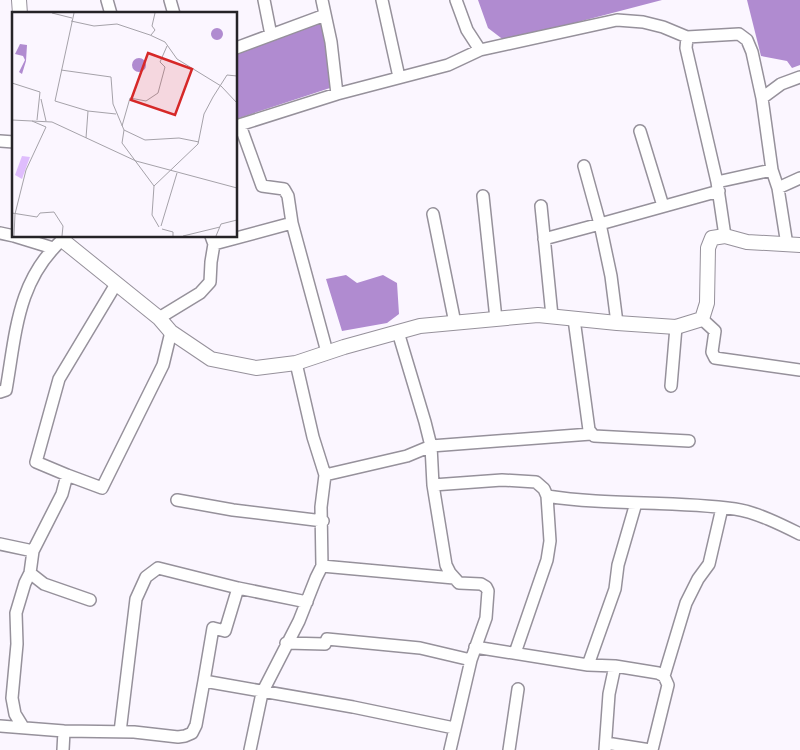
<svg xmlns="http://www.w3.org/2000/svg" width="800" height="750" font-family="Jost,sans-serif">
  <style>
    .water { fill: #b08bd0 }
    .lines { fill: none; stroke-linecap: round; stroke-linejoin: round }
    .minor-casing { stroke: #96919b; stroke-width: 14 }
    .tertiary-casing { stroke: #96919b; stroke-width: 16 }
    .minor { stroke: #fff; stroke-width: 11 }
    .tertiary { stroke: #fff; stroke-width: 14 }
    .inset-road { fill: none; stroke: #a5a2a9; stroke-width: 1 }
    .view { fill: #d62828; fill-opacity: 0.15; stroke: #d62828; stroke-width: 2.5 }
    .inset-edge { fill: none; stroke: #252327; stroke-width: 2.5 }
  </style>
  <rect width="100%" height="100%" fill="#fbf6ff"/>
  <path class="water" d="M478,0h184l-157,41 -17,-13z
    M747,0h53v65l-8,3 -5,-7 -26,-5z
    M311,19l10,5 12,58 -3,6 -94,31v-71z
    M346,275l11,8 26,-8 14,8 2,31 -12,9 -45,8 -16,-52z"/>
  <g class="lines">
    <g class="minor-casing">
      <path id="minor" d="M107,0l4,14
        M170,0l4,14
        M264,0l7,35
        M382,0l17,77
        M456,0l11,30 13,20
        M687,37l-1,11 31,134
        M236,48l89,-33
        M337,94l111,-29 32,-15 137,-30 26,2 20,5 24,10 52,-3 8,6 5,12 10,46 10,72 6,18 9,57
        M762,98l19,-14 19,-7
        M240,125l22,61 22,3 4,7 4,27
        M236,126l101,-32 -6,-52 -9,-42
        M640,131l23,75
        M0,141l14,1
        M778,188l22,-10
        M483,196l13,123
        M541,206l11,110
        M433,214l22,109
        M0,233l14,3
        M14,236l39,12
        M211,236l3,8 78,-21 35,129
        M725,236l-8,-54 55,-12
        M544,239l56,-15 -16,-58
        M159,318l41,-25 10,-11 1,-20 3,-18
        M574,319l15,111 5,6 95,5
        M702,319l13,12 -3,21 3,6 85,12
        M617,323l-6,-47 -11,-52 119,-33
        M398,332l27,90 6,24 2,39 13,80 4,8 9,10 22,1 5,3 2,4 -2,27 -15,42 -21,90
        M671,386l5,-59
        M0,392l6,-2c10,-57 11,-110 57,-151
        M67,475l-31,-13 23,-83 57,-95
        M325,475l82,-19 24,-10 160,-12
        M433,485l69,-5 34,2 8,7 3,7c62,10 126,4 188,13 21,3 47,16 65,25
        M177,500l56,10 90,11
        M0,544l33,7 -3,22 -5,10 -9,30 1,31 -5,54 3,16 8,13
        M33,551l29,-57 5,-19 35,13 61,-123 8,-33
        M322,566l132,12
        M30,573l14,11 46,16
        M286,643l39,1 2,-5 93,9 51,12
        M475,647l113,18 27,1 43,7 6,3 4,9 -16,65
        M515,653l32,-93 3,-19 -3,-45
        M588,665l27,-76 3,-24 18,-62
        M664,676l22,-73 12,-24 11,-15 13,-56
        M204,681l9,-53 12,3 13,-43
        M0,726l64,5 70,1 44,5 7,-1 7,-3 4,-8 8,-44 149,26 101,21
        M120,732l16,-133 10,-22 12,-9 80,20 69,14
        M606,743l44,7
        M63,750l1,-19
        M250,750l12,-57 37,-72 17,-43 6,-12 -1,-59 4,-32 -12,-38 -17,-74
        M509,750l9,-61
        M605,750l4,-56 6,-28"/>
    </g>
    <g class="tertiary-casing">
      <path id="tertiary" d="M19,0l1,14
        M63,236l3,7 93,75 12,14 40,27 45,9 40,-5 48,-16 76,-21 118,-11 79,8 59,4 26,-8 5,-16 1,-55 4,-10 13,-2 22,6 53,3"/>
    </g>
    <use href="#minor" class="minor"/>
    <use href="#tertiary" class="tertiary"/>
  </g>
  <g transform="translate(12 12)">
    <rect width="225" height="225" fill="#fbf6ff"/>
    <path d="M10,144l8,1 -8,22 -7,-4z" fill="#dfbdfd"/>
    <path d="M199 22a6 6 0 1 1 12 0a6 6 0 1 1-12 0ZM8,32l7,1 -1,16 -4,13 -3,-2 6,-12 -2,-4 -8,-2zM120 53a7 7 0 1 1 14 0a7 7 0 1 1-14 0Z" fill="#b08bd0"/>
    <path class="inset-road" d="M40,1l20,5M62,1l-19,88 33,10 -2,27M59,9l23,5 23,-2 33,11 15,7 12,17 44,27M139,23l4,-5 -3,-4 3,-13M49,58l50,7 2,27 11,26 -2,13 32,43 -2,29 7,12M0,71l28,9 -3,28M209,74l16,17M29,87l5,22M76,99l28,3M0,108l40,2 84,39 101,27M110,114l8,-28 16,3 12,-8 7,-26 -5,-5 7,-16M112,118l21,10 34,-2 20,4M142,174l44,-42 6,-30 9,-17 14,-22 10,1M0,201l25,4 3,-4 14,-1 9,14 -1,10M149,214l16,-53M150,217l11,3v4M2,224l1,-22 11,-44 20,-43 -14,-6M171,224l37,-9M204,224l5,-12 16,-4"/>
    <path class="view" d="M136,41l44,16 -17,46 -44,-15z"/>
    <rect width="225" height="225" class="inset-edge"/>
  </g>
</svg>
